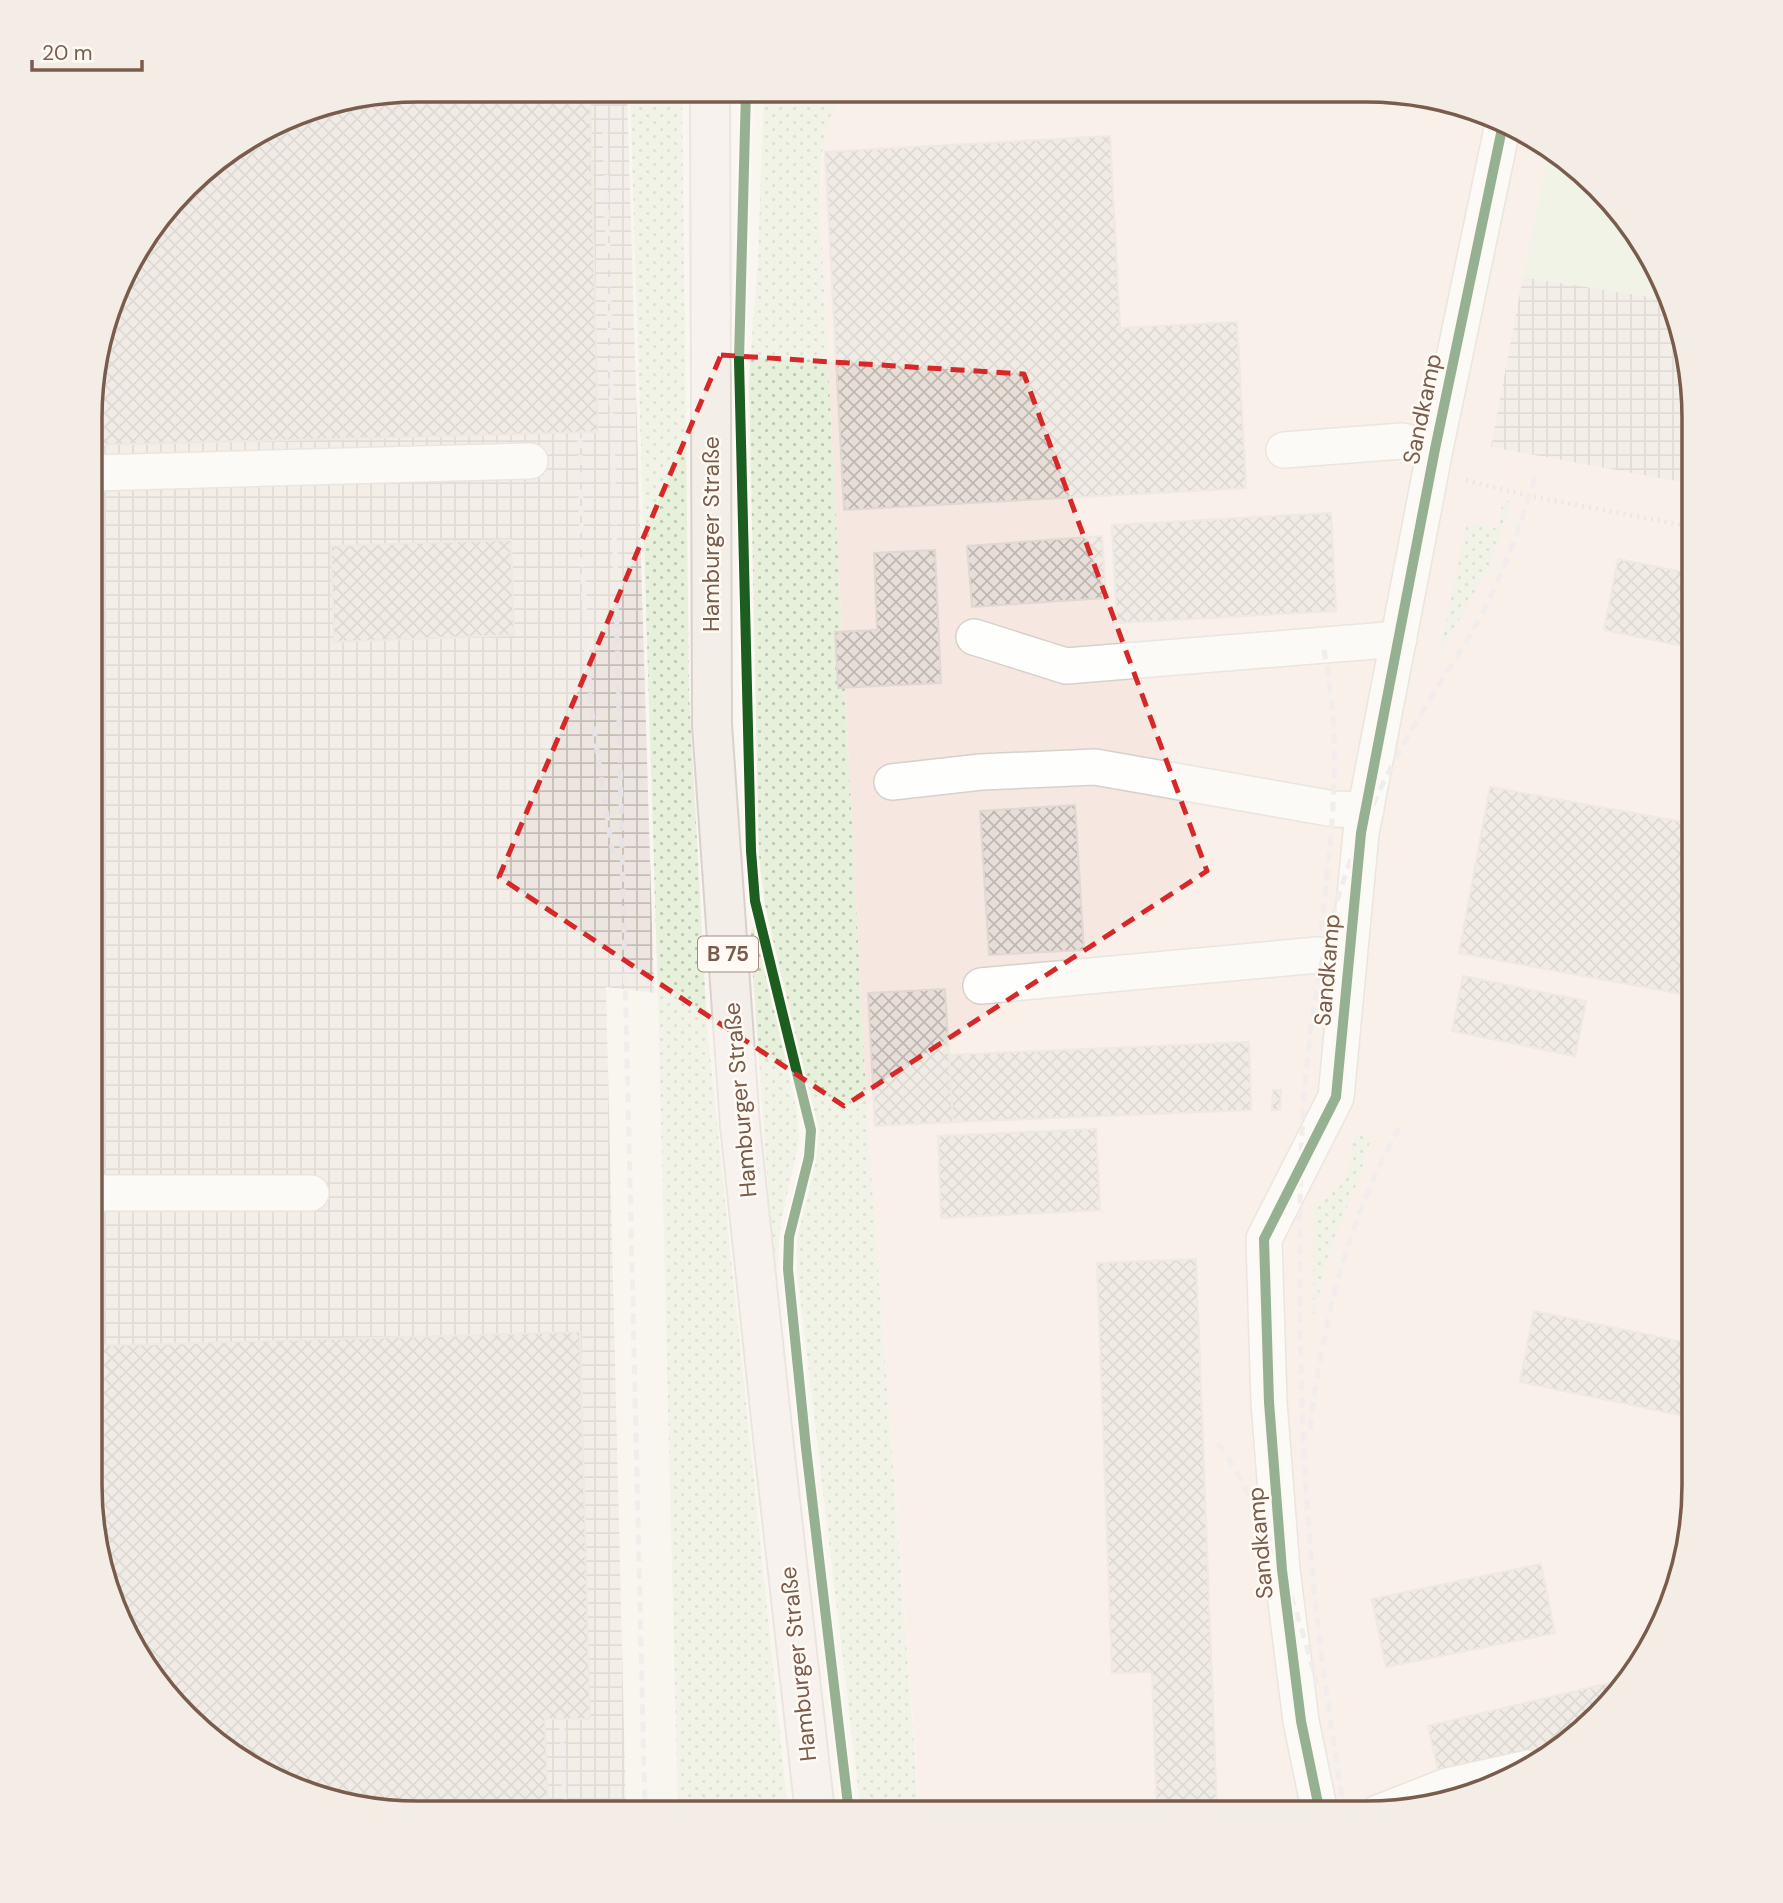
<svg xmlns="http://www.w3.org/2000/svg" width="1783" height="1903" font-family="'DM Sans',sans-serif">
  <style>
    .commercial { fill: #f6e8e1 }
    .industrial { fill: url(#industrial-grid) }
    .grass { fill: url(#grass-dots) }
    .pitch { fill: #e7f0db }
    .building { fill: url(#building-cross-hatch); stroke: #e2d8d2; stroke-width: 2 }
    .lines { fill: none; stroke-linecap: round; stroke-linejoin: round }
    .minor-casing { stroke: #d7d1cb; stroke-width: 38 }
    .major-casing { stroke: #dad1cc; stroke-width: 42 }
    .path { stroke: #dcd5d0; stroke-width: 4.5; stroke-dasharray: 2 5; stroke-linecap: butt }
    .minor { stroke: #fefefd; stroke-width: 35 }
    .major { stroke: #f3eee8; stroke-width: 38 }
    .rail { stroke: #e6e3e7; stroke-width: 5; stroke-dasharray: 10 7; stroke-linecap: butt }
    .cycleway-casing { stroke: #fffaf3; stroke-width: 15 }
    .cycleway { stroke: #1b5e20; stroke-width: 10 }
    .marked { fill: none; stroke: #d62828; stroke-width: 5; stroke-dasharray: 14 9; stroke-linejoin: round }
    .labels { text-anchor: middle; stroke-width: 5; stroke-linejoin: round; paint-order: stroke }
    .shield { fill: #fffaf3; stroke: #a28b7f; stroke-width: 2 }
    .shield-label { font-size: 21px; font-weight: bold; fill: #7a5c4d }
    .street-label { font-size: 23px; fill: #7a5c4d; stroke: #fffaf3 }
    .rim { fill: none; stroke: #7a5c4d; stroke-width: 3.5 }
  </style>
  <defs>
    <pattern id="industrial-grid" width="8" height="8" patternUnits="userSpaceOnUse" patternTransform="scale(1.75)"><rect width="8" height="8" fill="#ede5e0"/><path d="M0 4h8M4 0v8" fill="none" stroke="#c5bdb8"/></pattern>
    <pattern id="grass-dots" width="8" height="8" patternUnits="userSpaceOnUse" patternTransform="scale(1.75)"><rect width="8" height="8" fill="#e7f0db"/><path d="M2 2h.1M6 6h.1" fill="none" stroke="#c0c6b4" stroke-width="1.8" stroke-linecap="round"/></pattern>
    <pattern id="building-cross-hatch" width="8" height="8" patternUnits="userSpaceOnUse" patternTransform="scale(1.75)"><rect width="8" height="8" fill="#e6ded7"/><path d="M0 0l8 8M0 8l8-8" fill="none" stroke="#bfb7b1"/></pattern>
  </defs>
  <rect width="100%" height="100%" fill="#f9f5f0"/>
  <path class="commercial" d="M826,90l582,2 122,41 108,102 38,77 17,84v1111l-43,142 -102,109 -77,38 -84,17h-467l-52,-680 -48,-922z"/>
  <path class="industrial" d="M418,89l209,1 27,903 -48,-6 20,826h-230l-142,-43 -109,-102 -38,-77 -17,-84 5,-1153 38,-100 68,-84 111,-63z
    M1523,277l147,23 6,12 17,84v88l-202,-37z"/>
  <path class="grass" d="M630,90h52l7,605 18,330 81,788h-110l-20,-816z
    M764,90h85c-33,27 -27,83 -29,121l48,922 51,680h-58l-64,-543v-31l19,-81 3,-26 -54,-226 -6,-50 -10,-477 9,-122z
    M1503,499l8,3 -24,68 -48,85 28,-132 31,6z
    M753,927l5,4 39,181 2,28 -19,87 -3,45 -6,-44 -21,-295z
    M1372,1135l-13,43 -28,68 -18,71 1,-111c37,-23 34,-29 40,-70z"/>
  <path class="pitch" d="M1550,152l88,83 32,65 -147,-23z"/>
  <path class="building" d="M418,89l172,1 8,342 -503,13v-91l38,-100 68,-84 111,-63z
    M1110,136l10,192 117,-6 9,166 -402,22 -19,-358z
    M1331,513l5,98 -219,12 -5,-98z
    M1102,536l4,62 -134,9 -5,-61z
    M511,540l3,95 -180,7 -3,-96z
    M935,550l6,133 -103,5 -3,-56 42,-2 -3,-77z
    M1618,559l75,15v74l-89,-18z
    M94,573l2,168h-2z
    M1490,787l199,36 4,-22v195l-234,-43z
    M1075,805l9,145 -95,5 -9,-144z
    M1463,976l123,25 -11,55 -123,-25z
    M945,989l8,133 -78,4 -7,-133z
    M1249,1042l2,68 -298,12 -4,-67z
    M1273,1090h8l-1,20h-8z
    M1096,1129l4,81 -159,8 -3,-82z
    M1196,1259l21,554h-60l-5,-141 -40,1 -15,-410z
    M1534,1311l159,33v35l-8,37 -165,-34z
    M580,1332l10,387h-45l3,94h-152l-142,-43 -109,-102 -38,-77 -17,-84 1,-161z
    M1541,1564l14,69 -169,34 -14,-68z
    M1622,1680l-62,65 -121,29 -11,-48z"/>
  <g class="lines">
    <g class="minor-casing">
      <path id="minor" d="M1284,450l118,-9 33,8
        M95,473l435,-12
        M974,637l92,29 333,-27
        M892,782l89,-10 114,-5 239,42 32,1
        M981,986l337,-31 31,5
        M91,1193h220
        M1320,1813l-19,-92 -19,-151 -13,-168 -5,-163 72,-142 25,-264 74,-384 68,-325
        M1378,1813l69,-27 81,-18"/>
    </g>
    <g class="major-casing">
      <path id="major" d="M710,90l2,635 28,400 35,331 40,357"/>
    </g>
    <path class="path" d="M1466,480l63,16 164,31"/>
    <use href="#minor" class="minor"/>
    <use href="#major" class="major"/>
    <path class="rail" d="M604,90l41,1723
      M580,438c1,81 2,162 9,242 5,61 16,121 25,181
      M1321,930c11,-98 22,-182 3,-280
      M1310,1429c12,-105 38,-213 92,-306
      M1218,1443c49,72 77,158 99,241
      M562,1726l3,87
      M1345,1813c-7,-34 -11,-69 -16,-104 -20,-134 -28,-268 -29,-404 -1,-141 -1,-294 45,-429 19,-57 46,-113 77,-164 23,-38 49,-74 68,-114 19,-40 34,-82 46,-125"/>
    <g class="cycleway-casing">
      <path id="cycleway" d="M746,90l-7,270 12,491 4,50 56,229 -2,27 -20,80 -1,32 18,179 43,365
        M1320,1813l-19,-92 -19,-151 -13,-168 -5,-163 72,-142 25,-264 74,-384 68,-325"/>
    </g>
    <use href="#cycleway" class="cycleway"/>
  </g>
  <path d="M0 0H1783V1903H0ZM721,355l303,19 183,497 -363,235 -345,-229z" fill="#f9f5f0" fill-opacity=".55" fill-rule="evenodd"/>
  <path class="marked" d="M721,355l303,19 183,497 -363,235 -345,-229z"/>
  <g class="labels">
    <rect class="shield" x="698" y="936.5" width="60" height="35" rx="5"/>
    <g class="shield-label">
      <text x="728" y="961">B 75</text>
    </g>
    <g class="street-label">
      <text transform="translate(1422 409) rotate(-78)" y="8">Sandkamp</text>
      <text transform="translate(711 534) rotate(-90)" y="8">Hamburger Straße</text>
      <text transform="translate(1327 970) rotate(-85)" y="8">Sandkamp</text>
      <text transform="translate(740 1100) rotate(-95)" y="8">Hamburger Straße</text>
      <text transform="translate(1260 1543) rotate(-95)" y="8">Sandkamp</text>
      <text transform="translate(798 1664) rotate(-96)" y="8">Hamburger Straße</text>
    </g>
  </g>
  <path d="M0 0H1783V1903H0ZM418 102H1366A316 316 0 0 1 1682 418V1485A316 316 0 0 1 1366 1801H418A316 316 0 0 1 102 1485V418A316 316 0 0 1 418 102Z" fill="#f4ede6" fill-rule="evenodd"/>
  <path class="rim" d="M418 102H1366A316 316 0 0 1 1682 418V1485A316 316 0 0 1 1366 1801H418A316 316 0 0 1 102 1485V418A316 316 0 0 1 418 102Z"/>
  <path d="M32 60v10h110v-10" fill="none" stroke="#7a5c4d" stroke-width="3.5"/>
  <text x="42" y="60" font-size="21" fill="#7a5c4d" stroke="#fffaf3" stroke-width="5" paint-order="stroke">20 m</text>
</svg>
